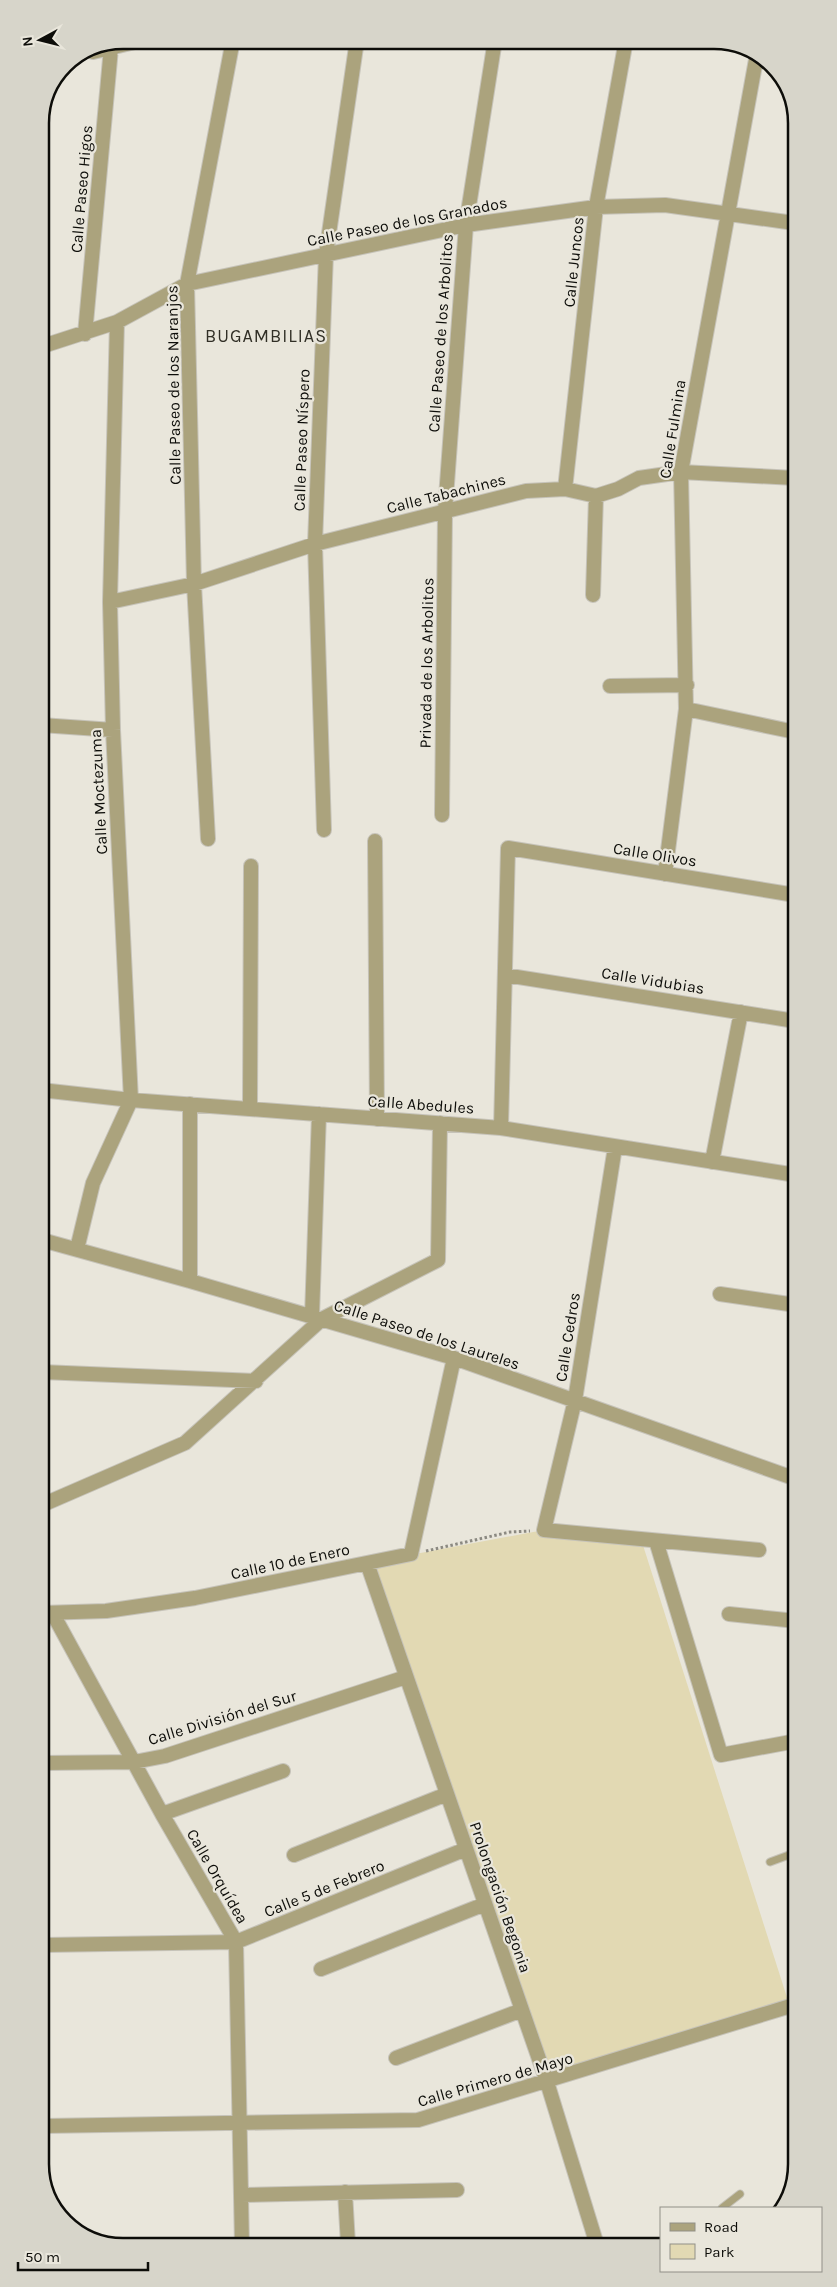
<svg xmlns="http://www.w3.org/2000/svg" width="837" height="2287" font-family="Karla,sans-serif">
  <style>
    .green { fill: #e2d9b3 }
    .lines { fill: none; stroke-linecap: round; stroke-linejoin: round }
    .service-casing { stroke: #c6c3b9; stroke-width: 9 }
    .minor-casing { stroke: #c6c3b9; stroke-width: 16 }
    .path { stroke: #8b8981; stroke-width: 3; stroke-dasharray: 2.5 2.5; stroke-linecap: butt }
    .service { stroke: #aba37d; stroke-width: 7 }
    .minor { stroke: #aba37d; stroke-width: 14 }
    .labels { text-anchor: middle; stroke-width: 4.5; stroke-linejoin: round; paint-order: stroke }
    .street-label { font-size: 16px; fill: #0d0d09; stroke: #e9e6db }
    .neighbourhood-label { font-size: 18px; letter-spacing: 1px; fill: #312f26; stroke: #e9e6db }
    .rim { fill: none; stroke: #0d0d09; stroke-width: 2.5 }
  </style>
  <rect width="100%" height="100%" fill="#e9e6db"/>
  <path class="green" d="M544,1530l97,9 149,468 -243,75 -180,-519z"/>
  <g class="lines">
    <g class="service-casing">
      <path id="service" d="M770,1862l27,-10
        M722,2208l18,-14"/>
    </g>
    <g class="minor-casing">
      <path id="minor" d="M93,52l50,-12
        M85,334l26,-286
        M40,347l77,-25 70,-38 279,-59 130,-18 69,-2 129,18
        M565,489l31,-282 30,-167
        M593,595l3,-99
        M110,602l84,-18 121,-40 211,-53 39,-2 31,7 22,-7 21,-11 42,-6 114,6
        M610,686l77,-1
        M686,709l109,23
        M41,725l72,5
        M442,815l3,-304 21,-286 29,-185
        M324,830l-9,-286 11,-290 31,-214
        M208,839l-14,-255 -7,-300 46,-244
        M375,841l2,278
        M665,874l21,-165 -5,-237 76,-418
        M505,975l290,46
        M41,1090l90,10 370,28 295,47
        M190,1104v177
        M250,1109l1,-243
        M501,1128l7,-280 287,47
        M615,1147l-40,253 -31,130 215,20
        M712,1162l29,-150
        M42,1240l148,41 264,77 342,121
        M77,1249l16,-66 38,-83 -18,-370 -3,-128 7,-280
        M720,1294l76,11
        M312,1316l7,-202
        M42,1372l214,9
        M42,1505l143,-62 137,-124 116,-59 2,-137
        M656,1541l65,214 75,-14
        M367,1563l180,519 50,163
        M42,1613l64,-2 89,-13 216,-44 43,-196
        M53,1614l109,200 74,128 6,304
        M729,1614l67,7
        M42,1763l92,-1 31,-6 241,-79
        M162,1814l121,-43
        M294,1855l153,-61
        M43,1945l193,-3 230,-93
        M321,1969l164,-65
        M396,2058l126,-48
        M43,2126l375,-6 379,-116
        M345,2192l3,52 21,2
        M241,2195l216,-5"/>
    </g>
    <path class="path" d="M426,1551l84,-19 20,-1"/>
    <use href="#service" class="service"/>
    <use href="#minor" class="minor"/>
  </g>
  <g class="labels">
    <g class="street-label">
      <text transform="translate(81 189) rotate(-85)" y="6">Calle Paseo Higos</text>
      <text transform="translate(407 221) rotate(-11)" y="6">Calle Paseo de los Granados</text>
      <text transform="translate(573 262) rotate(-84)" y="6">Calle Juncos</text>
      <text transform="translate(440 333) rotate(-86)" y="6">Calle Paseo de los Arbolitos</text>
      <text transform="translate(173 385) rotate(-91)" y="6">Calle Paseo de los Naranjos</text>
      <text transform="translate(672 429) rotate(-81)" y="6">Calle Fulmina</text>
      <text transform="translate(301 440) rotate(-88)" y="6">Calle Paseo Níspero</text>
      <text transform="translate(446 493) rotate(-14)" y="6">Calle Tabachines</text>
      <text transform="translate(426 663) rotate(-89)" y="6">Privada de los Arbolitos</text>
      <text transform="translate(98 792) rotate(-93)" y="6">Calle Moctezuma</text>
      <text transform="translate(655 854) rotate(9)" y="6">Calle Olivos</text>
      <text transform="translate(653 980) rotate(9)" y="6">Calle Vidubias</text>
      <text transform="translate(421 1104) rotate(4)" y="6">Calle Abedules</text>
      <text transform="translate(427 1334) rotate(18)" y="6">Calle Paseo de los Laureles</text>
      <text transform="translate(567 1337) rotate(-81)" y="6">Calle Cedros</text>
      <text transform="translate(290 1561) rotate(-12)" y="6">Calle 10 de Enero</text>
      <text transform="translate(222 1717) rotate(-17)" y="6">Calle División del Sur</text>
      <text transform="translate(218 1876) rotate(60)" y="6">Calle Orquídea</text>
      <text transform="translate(324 1888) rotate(-22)" y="6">Calle 5 de Febrero</text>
      <text transform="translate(501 1897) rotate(71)" y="6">Prolongación Begonia</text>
      <text transform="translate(495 2079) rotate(-16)" y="6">Calle Primero de Mayo</text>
    </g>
    <g class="neighbourhood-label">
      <text x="266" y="342">BUGAMBILIAS</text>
    </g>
  </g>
  <path d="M0 0H837V2287H0ZM123 49H714A74 74 0 0 1 788 123V2164A74 74 0 0 1 714 2238H123A74 74 0 0 1 49 2164V123A74 74 0 0 1 123 49Z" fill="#d7d5ca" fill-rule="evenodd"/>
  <path class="rim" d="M123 49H714A74 74 0 0 1 788 123V2164A74 74 0 0 1 714 2238H123A74 74 0 0 1 49 2164V123A74 74 0 0 1 123 49Z"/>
  <rect x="660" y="2207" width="162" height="65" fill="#e9e6db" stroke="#918f87"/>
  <rect x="670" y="2223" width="25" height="8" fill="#aba37d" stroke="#918f87"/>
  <text x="704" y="2232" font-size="15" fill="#0d0d09">Road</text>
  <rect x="670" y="2244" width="25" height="15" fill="#e2d9b3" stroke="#918f87"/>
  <text x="704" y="2257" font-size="15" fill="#0d0d09">Park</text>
  <g transform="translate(40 40) rotate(263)" stroke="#e9e6db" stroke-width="4" paint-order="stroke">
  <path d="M0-4L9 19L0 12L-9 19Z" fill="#0d0d09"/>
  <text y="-8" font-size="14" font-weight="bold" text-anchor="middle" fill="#0d0d09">N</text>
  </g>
  <path d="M18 2262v8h130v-8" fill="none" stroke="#0d0d09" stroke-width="2.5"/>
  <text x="25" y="2262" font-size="15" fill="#0d0d09" stroke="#e9e6db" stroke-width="4" paint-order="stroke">50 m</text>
</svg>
